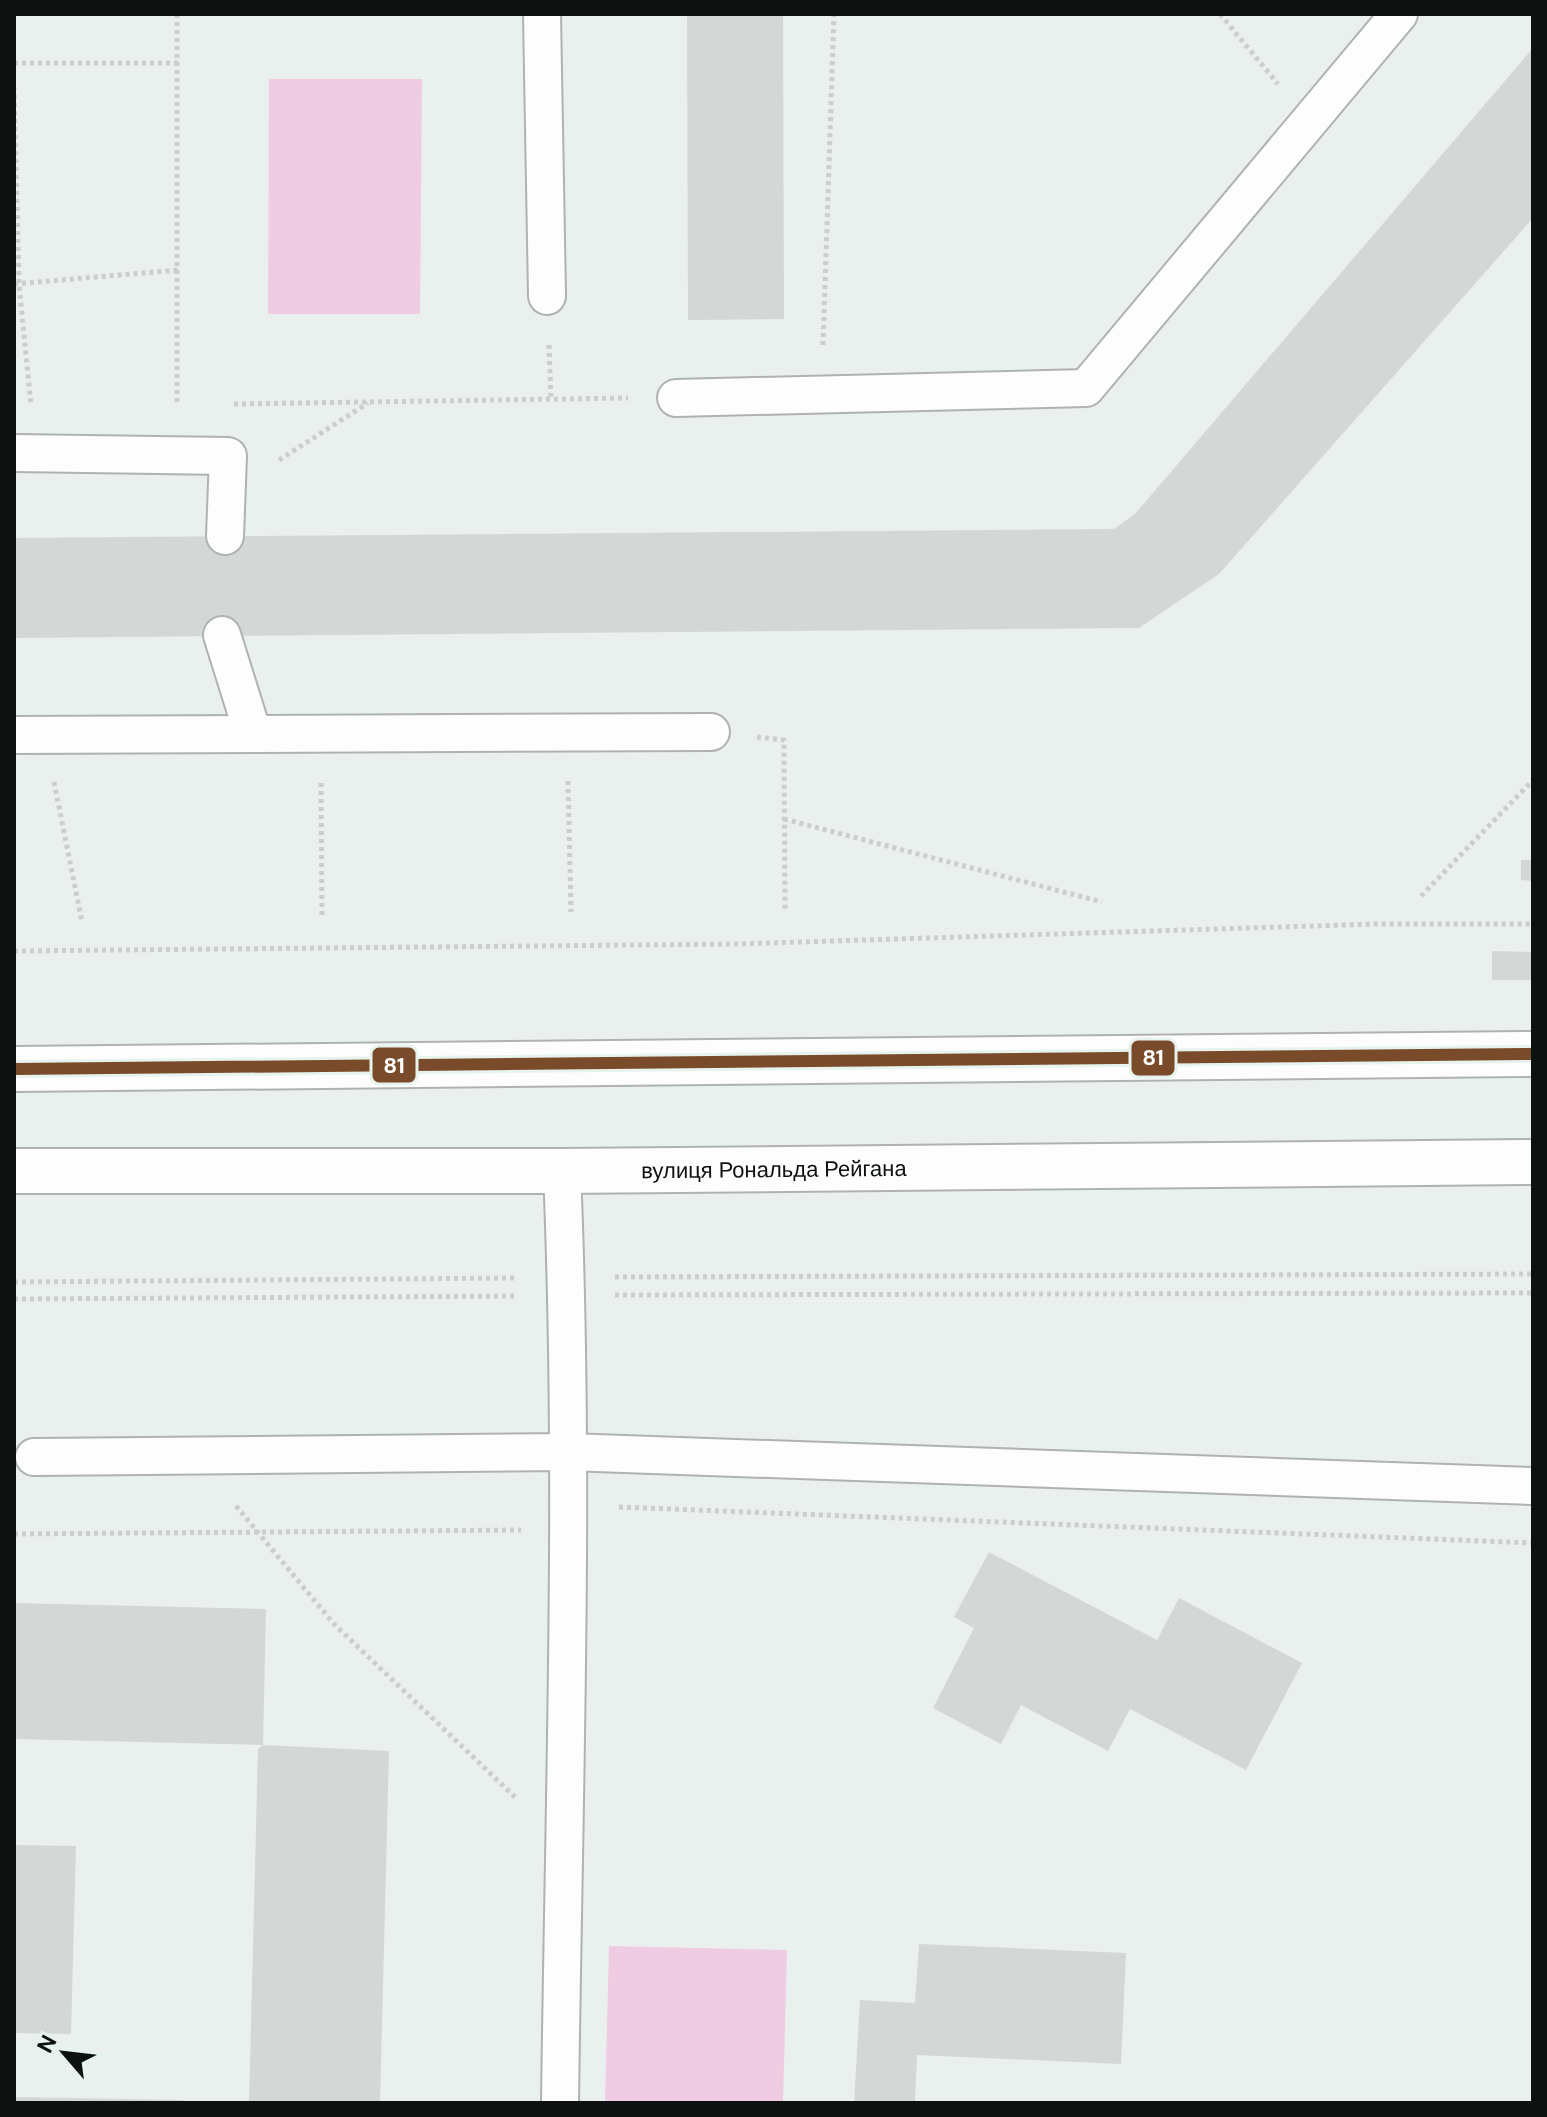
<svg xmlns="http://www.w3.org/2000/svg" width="1547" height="2117" font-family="'DM Sans',sans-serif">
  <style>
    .green { fill: #f0cce3 }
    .building { fill: #d3d8d6 }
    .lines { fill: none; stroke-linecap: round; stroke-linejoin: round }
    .service-casing { stroke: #afb3b0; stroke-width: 40 }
    .secondary-casing { stroke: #afb3b0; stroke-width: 48 }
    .path { stroke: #cccecd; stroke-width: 5; stroke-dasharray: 4 4; stroke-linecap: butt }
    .service { stroke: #fcfdfc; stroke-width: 36 }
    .secondary { stroke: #fcfdfc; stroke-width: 44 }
    .bus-1-casing { stroke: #e7f3ed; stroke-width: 18 }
    .bus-1 { stroke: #7a4b2a; stroke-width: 12 }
    .labels { text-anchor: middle; stroke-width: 7; stroke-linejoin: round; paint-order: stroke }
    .street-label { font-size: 22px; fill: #0d110f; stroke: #e7f3ed }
    .line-badge { stroke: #e7f3ed; stroke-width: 3 }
    .badge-label { font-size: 22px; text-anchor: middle; font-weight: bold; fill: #fff }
  </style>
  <rect width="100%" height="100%" fill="#eaf0ed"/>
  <path class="green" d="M269,79h153l-2,235h-152z
    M609,1946l178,4 -4,153h-178z"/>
  <path class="building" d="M687,14h96l1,305 -96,1z
    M1533,48v170l-314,356 -80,54 -1125,10v-100l1100,-9 21,-15z
    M1521,860h12v21l-12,-1z
    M1492,951l41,1v28h-41z
    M989,1552l168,88 22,-42 123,65 -56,107 -116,-61 -22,42 -87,-46 -20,39 -68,-36 41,-80 -20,-11z
    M14,1603l252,6 -3,136 -249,-6z
    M263,1745l126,6 -9,352h-131l9,-354z
    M14,1845l62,1 -5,188 -57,-1z
    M919,1944l207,9 -5,111 -204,-9 -2,48h-61l6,-103 55,3z
    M14,2097l171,3v3h-171z"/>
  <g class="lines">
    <g class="service-casing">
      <path id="service" d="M542,14l5,282
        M676,398l410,-10 313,-374
        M14,453l214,3 -3,80
        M222,635l31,99
        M14,735l697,-3
        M34,1457l534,-5 965,34
        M560,2103c4,-310 15,-621 2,-932"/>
    </g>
    <g class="secondary-casing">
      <g id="secondary">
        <path d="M14,1069l1519,-15"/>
        <path id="s1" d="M14,1171h548l971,-9"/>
      </g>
    </g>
    <path class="path" d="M177,14v391
      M1220,14l58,70
      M14,63h164
      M14,87l5,198 12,120
      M14,284l164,-14
      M549,345l2,55
      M823,345l11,-331
      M234,404l394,-6
      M279,460l89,-57
      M757,737l27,3 1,169
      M568,781l3,131
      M54,782l28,140
      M321,783l1,135
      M784,819l318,83
      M1421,896l112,-116
      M14,951l722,-7 639,-20h158
      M615,1277l918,-3
      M14,1282l503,-4
      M615,1295l918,-2
      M14,1299l503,-3
      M236,1506l98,118 182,174
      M619,1507l914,36
      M14,1534l507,-4"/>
    <use href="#service" class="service"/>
    <use href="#secondary" class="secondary"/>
    <g class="bus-1-casing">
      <path id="bus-1" d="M14,1069l1519,-15"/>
    </g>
    <use href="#bus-1" class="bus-1"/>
  </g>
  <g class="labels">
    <g class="street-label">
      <text dy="8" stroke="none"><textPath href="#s1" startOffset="760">вулиця Рональда Рейгана</textPath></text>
    </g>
  </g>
  <g class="line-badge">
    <rect x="1130" y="1039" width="46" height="38" rx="8" fill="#7a4b2a"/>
    <rect x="371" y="1046" width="46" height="38" rx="8" fill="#7a4b2a"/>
  </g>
  <g class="badge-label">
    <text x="1153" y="1065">81</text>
    <text x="394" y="1073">81</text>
  </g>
  <rect width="1547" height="2117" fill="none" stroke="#0d110f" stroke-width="32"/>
  <g transform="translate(64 2053) rotate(298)" stroke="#e7f3ed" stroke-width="6" paint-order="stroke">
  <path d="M0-6L14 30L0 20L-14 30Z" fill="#0d110f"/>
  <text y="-12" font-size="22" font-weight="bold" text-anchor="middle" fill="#0d110f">N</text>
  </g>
</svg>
